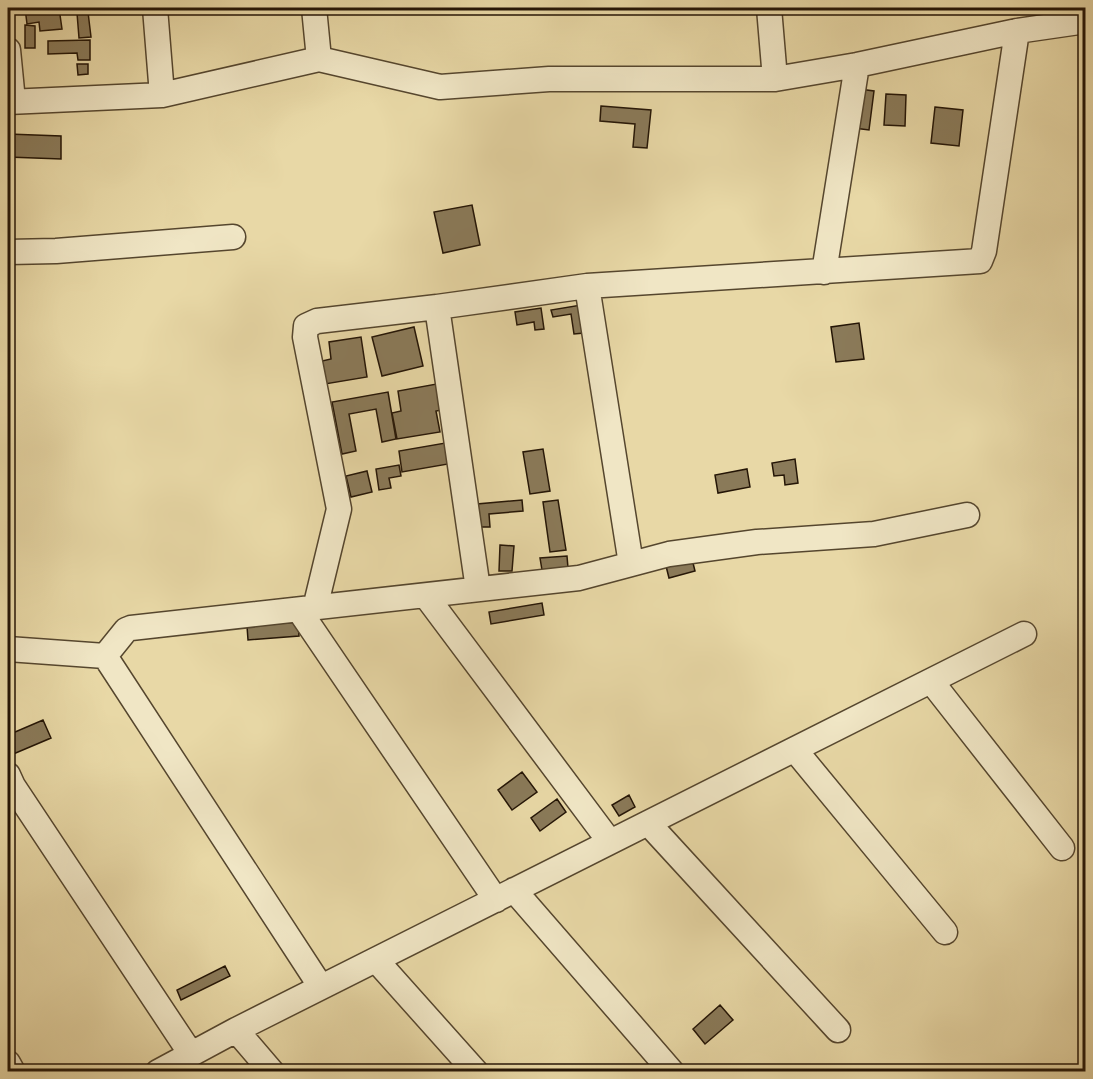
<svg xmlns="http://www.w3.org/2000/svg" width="1093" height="1079" font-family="'IM FELL English',serif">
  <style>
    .building { fill: #8a7a59; stroke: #241506; stroke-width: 1.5 }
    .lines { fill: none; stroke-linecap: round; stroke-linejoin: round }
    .minor-casing { stroke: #55462e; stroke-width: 27 }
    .minor { stroke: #f0e6c5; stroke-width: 24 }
  </style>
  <rect width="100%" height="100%" fill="#e8d8a6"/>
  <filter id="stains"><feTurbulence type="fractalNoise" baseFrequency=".00333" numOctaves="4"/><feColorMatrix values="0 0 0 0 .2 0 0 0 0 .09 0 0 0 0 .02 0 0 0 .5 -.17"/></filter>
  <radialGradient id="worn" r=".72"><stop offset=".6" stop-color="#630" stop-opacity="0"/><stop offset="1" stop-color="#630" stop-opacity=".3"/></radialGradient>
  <path class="building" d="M25,8h34l3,21 -22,2 -1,-9 -12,2z
    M88,12l3,25 -12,1 -2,-25z
    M25,25l10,1v22h-10z
    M90,40v20h-12l-1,-7 -29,1v-13z
    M77,64h11v10l-10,1z
    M859,89l15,2 -5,39 -15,-2z
    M886,94l20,1 -1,31 -21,-1z
    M601,106l50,4 -4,38 -14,-1 2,-23 -35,-3z
    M935,107l28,3 -4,36 -28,-3z
    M8,134l53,2v23l-53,-2z
    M472,205l8,40 -37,8 -9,-41z
    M581,305l3,28 -10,1 -3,-20 -18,3 -2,-7z
    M541,308l3,21 -9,1 -1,-8 -17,3 -2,-13z
    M859,323l5,36 -28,3 -5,-35z
    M414,327l9,39 -41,10 -10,-39z
    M361,337l6,40 -42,7 -3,-23 9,-2 -2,-17z
    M442,383l5,26 -11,2 4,21 -43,7 -5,-26 9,-2 -3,-20z
    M388,392l8,47 -14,3 -6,-33 -27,5 7,37 -14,3 -10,-52z
    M451,442l3,21 -52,9 -3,-21z
    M543,449l7,42 -20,3 -7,-42z
    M795,459l3,24 -13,2 -1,-10 -10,1 -2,-13z
    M399,465l2,11 -12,2 2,10 -12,2 -3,-21z
    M747,469l3,18 -32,6 -3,-18z
    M367,471l5,21 -21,5 -5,-21z
    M522,500l1,11 -34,3 1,13h-11l-2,-23z
    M558,500l8,50 -16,2 -7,-50z
    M500,545l14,1 -2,25h-13z
    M567,556l1,12 -26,2 -2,-12z
    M692,559l3,12 -26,7 -3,-12z
    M542,603l2,12 -53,9 -2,-12z
    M298,622l1,14 -51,4 -1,-14z
    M43,720l8,18 -40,17 -3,-8v-12z
    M522,772l15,20 -25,18 -14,-20z
    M629,795l6,12 -16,9 -7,-11z
    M557,799l9,13 -26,19 -9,-13z
    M225,966l5,10 -49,24 -4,-10z
    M720,1005l13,15 -28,24 -12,-15z"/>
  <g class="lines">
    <g class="minor-casing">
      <path id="minor" d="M155,8l7,87
        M314,8l5,51
        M769,8l6,71
        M8,50l5,51
        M8,102l154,-7 157,-36 121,28 109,-8h226l82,-14 160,-34 69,-10
        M8,252l48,-1 177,-14
        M824,272l33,-207
        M587,286l44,278
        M437,307l41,282
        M426,596l184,246
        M315,608l24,-99 -34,-172 1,-11 11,-5 120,-14 150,-21 393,-25 4,-10 33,-220
        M299,610l197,290
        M8,649l97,7 21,-26 5,-2 448,-50 90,-24 88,-12 117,-8 93,-19
        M105,656l216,331
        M931,681l131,167
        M795,750l150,182
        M8,775l5,11 178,268
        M648,823l190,207
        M514,890l158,182
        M376,960l100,112
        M236,1030l36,42
        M8,1063l5,9
        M158,1072l78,-42 788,-396"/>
    </g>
    <use href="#minor" class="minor"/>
  </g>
  <rect width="1093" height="1079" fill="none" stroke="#e8d8a6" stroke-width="30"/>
  <rect x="9" y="9" width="1075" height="1061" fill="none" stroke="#241506" stroke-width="3"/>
  <rect x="15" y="15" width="1063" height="1049" fill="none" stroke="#241506" stroke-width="1.5"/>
  <rect width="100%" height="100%" filter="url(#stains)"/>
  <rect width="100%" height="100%" fill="url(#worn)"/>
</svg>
